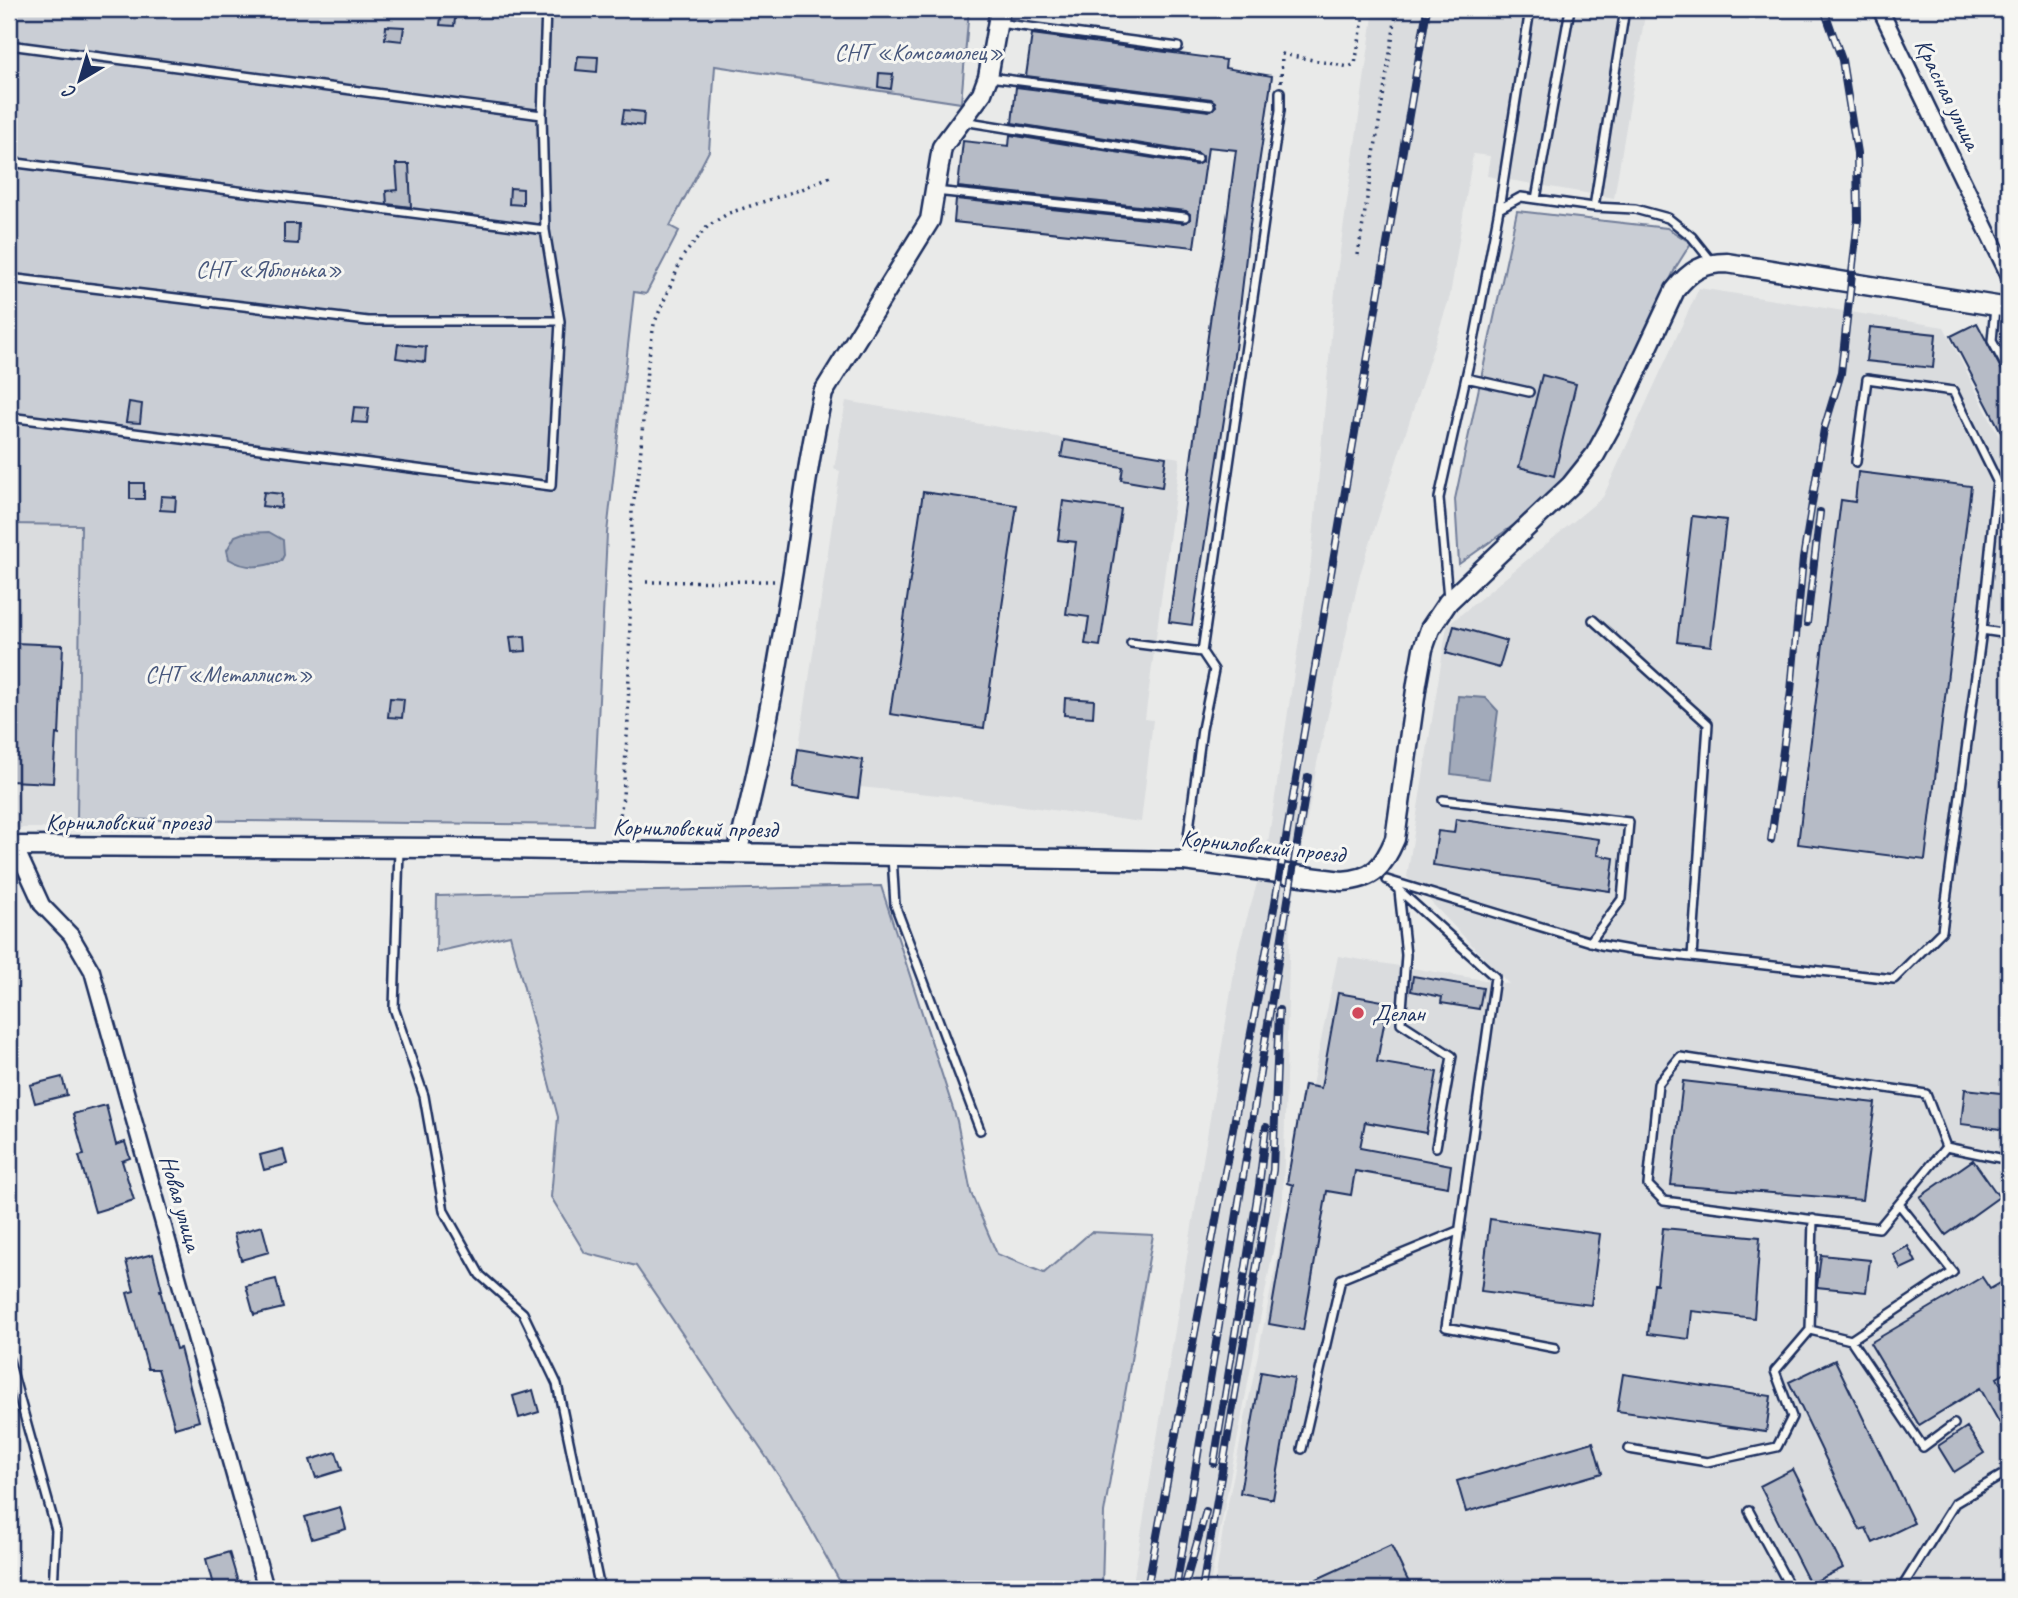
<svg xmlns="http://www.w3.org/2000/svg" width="2018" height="1598" font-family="Caveat,sans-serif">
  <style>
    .built { fill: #dadcde }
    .green { fill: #caced5; stroke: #727e9a; stroke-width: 2 }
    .water { fill: #a2aaba; stroke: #6c7995; stroke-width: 2 }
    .building { fill: #b6bbc6; stroke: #1b2f5e; stroke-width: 2 }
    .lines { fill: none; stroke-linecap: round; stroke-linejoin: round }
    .service-casing { stroke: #1b2f5e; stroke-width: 12 }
    .minor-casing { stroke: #1b2f5e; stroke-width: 19 }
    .tertiary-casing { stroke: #1b2f5e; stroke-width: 23 }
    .path { stroke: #1b2f5e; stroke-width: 3.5; stroke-dasharray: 2 5; stroke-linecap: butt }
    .service { stroke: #f6f6f2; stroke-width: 7 }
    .minor { stroke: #f6f6f2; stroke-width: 14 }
    .tertiary { stroke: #f6f6f2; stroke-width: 18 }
    .rail-casing { stroke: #1b2f5e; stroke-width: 8 }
    .rail { stroke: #f6f6f2; stroke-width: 5; stroke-dasharray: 16; stroke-linecap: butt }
    .poi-dot { fill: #d1495b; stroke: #f6f6f2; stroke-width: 2.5 }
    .labels { text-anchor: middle; stroke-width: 6; stroke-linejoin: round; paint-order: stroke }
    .park-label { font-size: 24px; fill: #47577c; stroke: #f6f6f2 }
    .street-label { font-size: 24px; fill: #1b2f5e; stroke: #f6f6f2 }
    .poi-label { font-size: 24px; fill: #1b2f5e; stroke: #f6f6f2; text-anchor: start }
  </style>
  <rect width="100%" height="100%" fill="#e9eae9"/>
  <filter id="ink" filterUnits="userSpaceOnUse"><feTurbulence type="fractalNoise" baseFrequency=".0143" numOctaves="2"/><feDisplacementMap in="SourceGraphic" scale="14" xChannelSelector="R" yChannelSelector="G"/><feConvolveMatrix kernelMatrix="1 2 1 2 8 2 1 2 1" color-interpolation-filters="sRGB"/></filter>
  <g filter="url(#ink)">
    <path class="built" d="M1374,9h272l-32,189 -127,-22 3,-20 -17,-2 -23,142 -90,278 -43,189 -27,155 -7,280 -74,391h-77l106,-640 29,-100 44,-287 25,-282z
      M1699,288l245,39 65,130v1132h-795l10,-66 114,-567 171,28 -102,-107 40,-251 156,-129z
      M846,401l334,57 -35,261 8,1 -12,102 -193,-26 -88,-9 -2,11 -65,-11 47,-316 -6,-2z
      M9,524l72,1 -4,303h-68z"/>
    <path class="green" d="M9,9h960l-8,94 -246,-37 -6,85 -39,75 9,5 -33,63 -12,-2 -27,241 -14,292 -516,-6 4,-294 -72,-1z
      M1517,211l150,17 24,15 -15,24 -88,187 -46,51 -83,59 -4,-65z
      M881,886l76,235 14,72 26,61 47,19 47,-41 62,3 -49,278 -2,76h-258l-54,-97 -154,-226 -51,-13 -34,-56 7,-80 -48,-182 -74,17 1,-56z"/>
    <path class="water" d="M269,532l14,8 1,15 -3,6c-19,6 -34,9 -52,-2l-2,-9 8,-14 8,-3z
      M1458,696l28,2 12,13 -9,68 -38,-5z"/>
    <path class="building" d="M442,10l14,2 -2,14 -14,-1z
      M386,26l18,1 -2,14 -17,-2z
      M1032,34l194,26 -1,8 47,8 -23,156 -14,117 -43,276 -23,-3 42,-308 13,-72 12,-92 -28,-3 -14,100 -240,-25 2,-23 228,24 6,-3v-6l-4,-3 -228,-24 5,-46 46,5 1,-11 186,30 6,-3v-6l-4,-3 -186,-30 4,-36 193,24 7,-5 -1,-4 -4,-3 -185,-23z
      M578,56l20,1 -1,15 -21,-2z
      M879,73l14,1 -2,15 -13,-2z
      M624,110l20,2 -1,14 -21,-3z
      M396,164h13l2,43 -24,-3 -1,-13 12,-1z
      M510,188l13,1v16l-14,-1z
      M284,224h15l-1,20 -14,-1z
      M1977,323l32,61v63l-58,-111z
      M1870,327l66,7 -3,34 -67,-7z
      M398,344l28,3 -1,15 -29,-4z
      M1542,375l34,9 -22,92 -35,-9z
      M129,402l13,2 -2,19 -14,-1z
      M354,407l15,1 -2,15 -15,-1z
      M1064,440l102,17 -4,30 -41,-7 2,-13 -62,-10z
      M1858,472l113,14 -46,374 -127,-16 43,-344 14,2z
      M130,483h14v16h-14z
      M264,492l18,2 -1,14 -19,-2z
      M923,492l94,13 -33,223 -94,-14z
      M161,496l15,1 -1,14 -15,-1z
      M1063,501l58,8 -21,137 -15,-2 4,-27 -23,-3 10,-72 -18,-2z
      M1692,516l34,4 -15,126 -34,-4z
      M1454,626l53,15 -8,27 -53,-15z
      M525,636l1,15 -14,1 -2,-15z
      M14,643l49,2 -4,90 -3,-1 -3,49 -44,-2z
      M390,698l14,1 -2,19 -14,-1z
      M1065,698l29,2 -1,17 -29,-2z
      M798,749l65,11 -5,38 -65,-11z
      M1456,819l143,20 -2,16 17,3 -4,33 -177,-26 5,-34 16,2z
      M1413,976l70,12 -4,21 -38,-6 1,-6 -31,-6z
      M1338,993l50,9 -11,60 60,10 -11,61 -61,-11 -5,26 91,17 -3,22 -93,-16 -4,24 -24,-4 -24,139 -34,-6 24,-139 -6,-2 17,-98 17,3z
      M62,1077l5,18 -32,8 -5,-18z
      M1683,1081l192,22 -13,97 -191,-15z
      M1965,1089l44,5v36l-48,-6z
      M106,1105l10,40 9,-3 5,16 -8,3 12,39 -39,12 -16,-56 5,-1 -11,-41z
      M283,1149l4,15 -23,6 -4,-15z
      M1973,1160l26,37 -53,38 -26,-38z
      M1490,1219l110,15 -9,71 -110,-14z
      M262,1226l7,26 -28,8 -7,-26z
      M1663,1228l97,9 -6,81 -62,-7 -3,28 -41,-5 6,-50h3z
      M1908,1246l8,16 -15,7 -8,-15z
      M153,1254l9,36h-2l16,59 4,-1 19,73 -24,7 -17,-59h-10l-21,-76 7,-2 -8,-30z
      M1821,1255l49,5 -4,32 -49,-5z
      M1982,1277l8,12 19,-11v93l-12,7 12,23v39l-29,-52 -61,37 -49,-82z
      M276,1279l7,29 -29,7 -8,-29z
      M1835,1360l79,163 -41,20 -7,-15 -6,2 -71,-148z
      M1261,1372l33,6 -21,121 -33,-6z
      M1623,1374l148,22 -5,36 -149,-21z
      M533,1390l6,22 -20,6 -6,-22z
      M1967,1427l17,26 -30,19 -16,-26z
      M1593,1442l9,31 -136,39 -9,-31z
      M336,1452l6,18 -26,8 -6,-18z
      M1793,1469l50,99 -33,16 -50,-98z
      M340,1507l6,22 -34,10 -7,-22z
      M1391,1545l21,44h-90l-5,-10z
      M229,1552l11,37h-26l-8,-30z"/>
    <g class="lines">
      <g class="service-casing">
        <path id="service" d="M998,23l180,24
          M9,45l533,70
          M989,77l221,28
          M963,121l234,38
          M9,162l536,68
          M935,191l250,26
          M1536,199l34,-190
          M1594,207l31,-198
          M1499,209l31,-200
          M9,278l359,43h192
          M1995,307l-3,34 17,31
          M1466,378l63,14
          M9,417l542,69 9,-165 -15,-91 -3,-115 4,-106
          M1856,462l11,-83 86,12 44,90 -15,149
          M1448,598l-9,-100 35,-157 25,-132 22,-12 73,10 41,2 33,9 24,19 20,25
          M1593,620l115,104 -16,233
          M1131,643l71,9
          M1443,800l186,22 -7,77 -32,43
          M399,850l-5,158 30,88 20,115 36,64 43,38 34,71 43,205
          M892,856l3,49 85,225
          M1185,860l17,-131 12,-59 -12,-18 78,-542v-18
          M1387,880l214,65 34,6 259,28 48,-48 40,-301 27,4
          M1390,882l105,95 -49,350 109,21
          M1399,891l7,64 -5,68 51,33 -16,91
          M1680,1057l246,37 20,53 -67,81 -215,-27 -16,-16 10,-101z
          M1946,1147l63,13
          M1813,1219l-3,111 41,10 102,-68 -54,-68
          M1851,1340l72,107 31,-23
          M9,1360l47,170 -3,59
          M1302,1449l39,-170 119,-49
          M1629,1449l78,13 70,-15 15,-30 -17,-46 35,-41
          M1749,1511l42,78
          M1901,1589l54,-86 54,-32"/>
      </g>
      <g class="minor-casing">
        <path id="minor" d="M1880,9l129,267
          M15,846l27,59 29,30 21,36 174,618"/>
      </g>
      <g class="tertiary-casing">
        <path id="tertiary" d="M9,846l436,2 739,13 158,20c32,-2 41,-14 53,-42l22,-156 6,-34 7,-20 18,-27 123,-117 24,-30 17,-31 63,-134c15,-19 27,-27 52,-27l282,45
          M737,853c25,-92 41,-188 56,-282 9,-59 16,-119 30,-178l107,-173 12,-73 40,-54 6,-16 12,-68"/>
      </g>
      <path class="path" d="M1281,82l1,-28 67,13 6,-3 10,-55
        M1358,255l39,-246
        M646,582l129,-1
        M617,835l6,-39 5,-75 4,-211 7,-37 8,-104 7,-45 29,-68 25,-30 21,-13 73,-24 29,-13"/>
      <use href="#service" class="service"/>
      <use href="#minor" class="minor"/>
      <use href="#tertiary" class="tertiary"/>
      <g class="rail-casing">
        <path id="rail" d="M1807,623l13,-111
          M1771,840l20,-149 12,-132 21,-130 17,-56 17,-154 -1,-66 -15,-93 -18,-51
          M1214,1463l45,-277 7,-59
          M1184,1588l22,-77
          M1147,1589l124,-663 156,-917
          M1176,1589l132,-812
          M1202,1589l71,-419 6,-160"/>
      </g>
      <use href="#rail" class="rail"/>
    </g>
  </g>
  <circle class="poi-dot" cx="1358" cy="1013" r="7"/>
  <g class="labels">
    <g class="park-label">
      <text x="919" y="60">СНТ «Комсомолец»</text>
      <text x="269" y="277">СНТ «Яблонька»</text>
      <text x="229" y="682">СНТ «Металлист»</text>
    </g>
    <g class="street-label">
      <text transform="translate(1948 94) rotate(64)" y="8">Красная улица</text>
      <text x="128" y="830">Корниловский проезд</text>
      <text transform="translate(695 828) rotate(1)" y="8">Корниловский проезд</text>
      <text transform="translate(1263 846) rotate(6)" y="8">Корниловский проезд</text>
      <text transform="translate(181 1203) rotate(74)" y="8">Новая улица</text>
    </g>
    <g class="poi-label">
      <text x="1372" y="1021">Делан</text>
    </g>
  </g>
  <rect width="2018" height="1598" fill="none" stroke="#f6f6f2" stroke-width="35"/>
  <rect x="18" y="18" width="1983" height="1563" fill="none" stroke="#1b2f5e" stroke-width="2.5" filter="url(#ink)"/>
  <g transform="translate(80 80) rotate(218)" stroke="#f6f6f2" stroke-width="5" paint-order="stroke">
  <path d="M0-5L12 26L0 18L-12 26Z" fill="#1b2f5e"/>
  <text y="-10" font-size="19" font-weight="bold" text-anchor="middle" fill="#1b2f5e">С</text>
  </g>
</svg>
